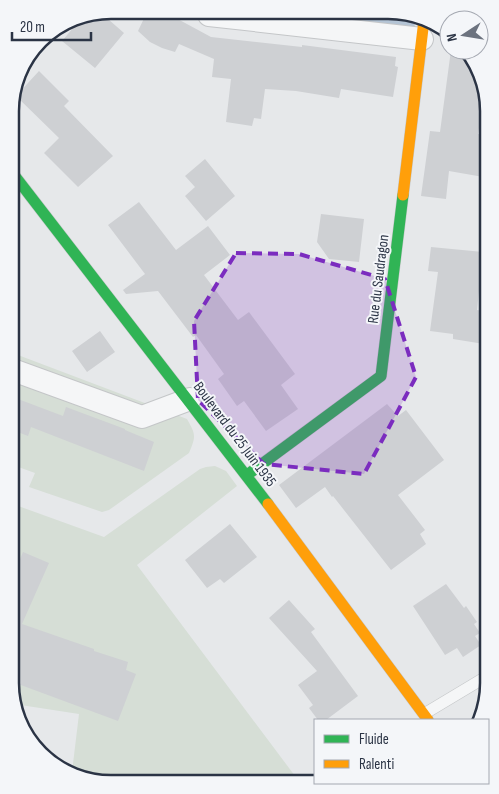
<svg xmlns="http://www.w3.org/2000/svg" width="499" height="794" font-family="'Sofia Sans Condensed',sans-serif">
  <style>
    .green { fill: #d6ded6 }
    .water { fill: #b4c4d5 }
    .building { fill: #ced0d3 }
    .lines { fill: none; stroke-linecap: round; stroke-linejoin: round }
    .lane-casing { stroke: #c4c6c8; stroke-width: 12 }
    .street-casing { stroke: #c4c6c8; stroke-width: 24 }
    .fast-casing { stroke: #c4c6c8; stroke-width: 12 }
    .slow-casing { stroke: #c4c6c8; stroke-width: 12 }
    .lane { stroke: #f5f6f7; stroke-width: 11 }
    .street { stroke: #f5f6f7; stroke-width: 22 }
    .fast { stroke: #30b455; stroke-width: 11 }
    .slow { stroke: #ff9f0a; stroke-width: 11 }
    .marked { fill: #7b2cbf; fill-opacity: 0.2; stroke: #7b2cbf; stroke-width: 4; stroke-dasharray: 10 6; stroke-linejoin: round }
    .labels { text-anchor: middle; stroke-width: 4; stroke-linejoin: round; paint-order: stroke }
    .street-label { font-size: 15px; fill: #2b3445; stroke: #f4f6f9 }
    .rim { fill: none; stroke: #2b3445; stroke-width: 2.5 }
  </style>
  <rect width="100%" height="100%" fill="#e6e8ea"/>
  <path class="green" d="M10,352l177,67c9,16 9,17 2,34l-80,57 -7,2 -73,-25 6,-14 -25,-9z
    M215,466l11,5 11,15 -100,79 164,219 -203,-1 -26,-11 7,-58 -65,-10 -4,-21v-180l94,34 96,-68 6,-2z"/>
  <path class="water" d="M315,11l32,1 68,10 -1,9z"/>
  <path class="building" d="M148,10h13l50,27 91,10v-2l94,12 -1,9 3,1 -5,30 -52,-8 -2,9 -43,-7 -31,-2 -4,30 -7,-1 -2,8 -26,-4 5,-43 -19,-2 2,-18 -35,-15 -4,8 -13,-4 -12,-6 -12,-11z
    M100,12l24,21 -29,35 -33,-27 22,-26z
    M451,50h13l17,23 4,18 -7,43h11v44l-40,-7 -3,28 -25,-3 9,-65 10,1z
    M39,71l30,30 -5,5 49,50 -35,31 -34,-34 15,-15 -43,-42z
    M205,159l30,37 -29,25 -21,-25 10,-9 -10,-11z
    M139,202l37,48 32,-24 22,29 -26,20 34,45 11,-8 46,62 -14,11 17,24 -32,22 -22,-30 -7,5 -19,-27 6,-5 -28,-39 -3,2 -35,-46 -32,3 -3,-4 22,-16 -37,-49z
    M321,214l43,5 -5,43 -30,-3 -12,-17z
    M431,247l52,5 -6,58 12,2 -5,32 -31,-5v-5l-23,-3 8,-59 -10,-1z
    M100,331l15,21 -28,20 -15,-21z
    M10,396l53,20 3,-9 59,22v1l29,12 -10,29 -113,-44 -3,9 -18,-7z
    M387,404l11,12 8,-6 38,50 -46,35 27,35 -5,4 6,10 -35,26 -58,-74 -1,1 -7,-10 -29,21 -17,-23z
    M230,524l27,33 -33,26 -4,-4 -13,9 -22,-28z
    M23,552l26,11 -27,61 72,25v2l34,11 -2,8 10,4 -18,47 -108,-40v-98z
    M446,584l18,24 2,-2 11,16 -3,2 6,9 -5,3 6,9 -18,12 -6,-9 -12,7 -32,-49z
    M289,600l26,29 -4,3 47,64 -32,24h-8l-9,-12 4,-3 -15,-20 19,-14 -48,-53z"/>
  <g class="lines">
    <g class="lane-casing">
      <path id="lane" d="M424,714l65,-39"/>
    </g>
    <g class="street-casing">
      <path id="street" d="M209,15l213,24
        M10,369l132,48 48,-18"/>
    </g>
    <g class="fast-casing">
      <path id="fast" d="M11,171l257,333
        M247,475l134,-99 22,-181"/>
    </g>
    <g class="slow-casing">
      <path id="slow" d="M403,195l21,-175
        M268,504l160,216"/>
    </g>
    <use href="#lane" class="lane"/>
    <use href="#street" class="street"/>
    <use href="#fast" class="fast"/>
    <use href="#slow" class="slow"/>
  </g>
  <path class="marked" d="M236,253l63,1 86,25 31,98 -52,97 -100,-10 -66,-64 -4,-79z"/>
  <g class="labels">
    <g class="street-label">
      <text transform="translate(378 279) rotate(-83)" y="5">Rue du Saudragon</text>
      <text transform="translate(235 434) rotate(53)" y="5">Boulevard du 25 Juin 1935</text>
    </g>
  </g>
  <path d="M0 0H499V794H0ZM111 19H388A92 92 0 0 1 480 111V683A92 92 0 0 1 388 775H111A92 92 0 0 1 19 683V111A92 92 0 0 1 111 19Z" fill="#f4f6f9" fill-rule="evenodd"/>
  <path class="rim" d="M111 19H388A92 92 0 0 1 480 111V683A92 92 0 0 1 388 775H111A92 92 0 0 1 19 683V111A92 92 0 0 1 111 19Z"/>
  <rect x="314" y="719" width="175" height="65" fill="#f4f6f9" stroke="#a4a8b1"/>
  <rect x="324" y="735" width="25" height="8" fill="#30b455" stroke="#a4a8b1"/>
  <text x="359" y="744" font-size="15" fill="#2b3445">Fluide</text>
  <rect x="324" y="760" width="25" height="8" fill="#ff9f0a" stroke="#a4a8b1"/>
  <text x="359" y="769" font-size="15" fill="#2b3445">Ralenti</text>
  <g transform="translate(464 35) rotate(258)"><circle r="24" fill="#f4f6f9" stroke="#a4a8b1"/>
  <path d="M0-4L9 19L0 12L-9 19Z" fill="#6c737f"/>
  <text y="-8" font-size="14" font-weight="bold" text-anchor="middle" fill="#2b3445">N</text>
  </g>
  <path d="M12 32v8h79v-8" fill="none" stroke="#2b3445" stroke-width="2.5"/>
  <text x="20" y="32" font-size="15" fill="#2b3445" stroke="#f4f6f9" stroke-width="4" paint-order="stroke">20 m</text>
</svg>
